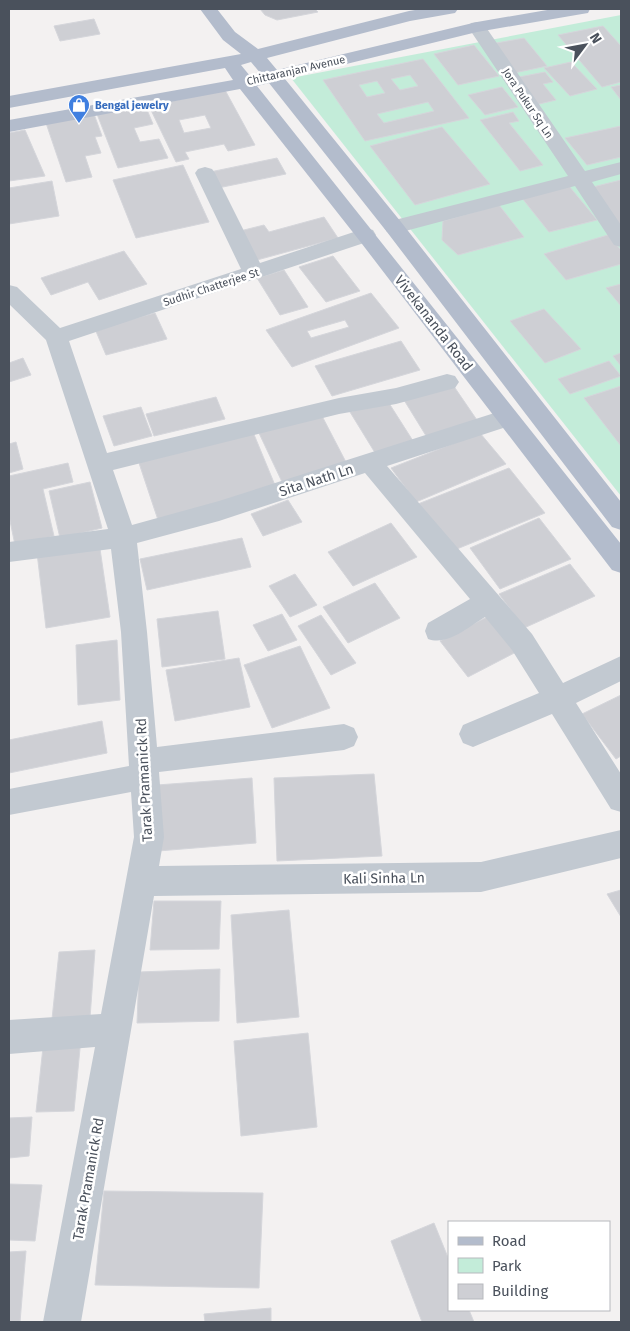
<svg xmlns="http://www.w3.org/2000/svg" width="630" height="1331" font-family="'Fira Sans',sans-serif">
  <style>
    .green { fill: #c3ecd9 }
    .building { fill: #cecfd4; stroke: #d5d6db; fill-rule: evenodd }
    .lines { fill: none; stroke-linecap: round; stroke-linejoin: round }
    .minor { fill: #c2c9d1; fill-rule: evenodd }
    .major { fill: #b3bccc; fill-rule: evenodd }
    .labels { text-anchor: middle; stroke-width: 5; stroke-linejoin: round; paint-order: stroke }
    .far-street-label { font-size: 11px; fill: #4a515c; stroke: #fff }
    .far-shop-label { font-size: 11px; font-weight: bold; fill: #366cbe; stroke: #fff; text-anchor: start }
    .street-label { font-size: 14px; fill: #4a515c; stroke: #fff }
  </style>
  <rect width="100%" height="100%" fill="#f3f1f1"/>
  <path class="green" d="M621,15v481l-330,-418z"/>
  <path class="building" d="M260,9h55l3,3 -41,8 -12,-5z
    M94,19l6,15 -40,7 -6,-15z
    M603,26l18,20v36l-19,5 -44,-52z
    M524,38l23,28 -33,7 -23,-29z
    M474,45l25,31 -41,9 -24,-31z
    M423,59l46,59 -104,23 -42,-61zM410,75l8,11 -18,4 -9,-11zM377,81l8,12 -18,4 -8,-12zM428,102l6,9 -50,12 -7,-9z
    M571,62l26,27 -27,7 -26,-28z
    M545,72l8,10 -10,2 13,16 -21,5 -21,-27z
    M621,85v15l-10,-13z
    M502,87l16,20 -33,8 -17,-20z
    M225,90l30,55 -27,6 -4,-7 -39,8 4,7 -13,3 -27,-56zM205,115l6,13 -27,5 -5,-13z
    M145,105l8,19 -19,4 6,14 19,-3 9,19 -50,10 -21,-54z
    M513,112l6,9 -10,2 34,42 -23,6 -40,-51z
    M94,114l8,22 -7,1 6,16 -16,3 7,21 -26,5 -20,-59z
    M621,126v31l-34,8 -22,-27z
    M442,127l48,57 -75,21 -45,-59z
    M25,130l20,46 -36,5v-48z
    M277,158l9,16 -68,14 -8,-16z
    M183,165l26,57 -73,16 -23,-58z
    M621,180v46l-32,-38z
    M52,181l7,35 -50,8v-36z
    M569,186l28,34 -48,12 -27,-34z
    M499,205l25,32 -66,18 -16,-15 1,-19z
    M324,217l14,21 -81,22 -17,-29 24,-6 5,7z
    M608,235l13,15v14l-55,16 -22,-26z
    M124,251l23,33 -48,16 -11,-18 -37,13 -10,-17z
    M333,256l27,35 -34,11 -27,-35z
    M284,270l24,37 -28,8 -23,-37z
    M621,284v22l-15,-18z
    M371,293l28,35 -107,39 -26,-37zM345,320l4,7 -38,11 -4,-7z
    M544,309l37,40 -36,14 -35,-42z
    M155,313l12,26 -61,16 -11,-26z
    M401,341l19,29 -88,26 -17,-30z
    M621,353v13l-8,-10z
    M23,358l8,17 -22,7v-19z
    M609,361l12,15 -51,18 -12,-15z
    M453,385l26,38 -51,16 -24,-39z
    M621,386v60l-37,-48z
    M216,397l9,22 -71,17 -8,-22z
    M387,400l28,44 -38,12 -27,-44z
    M141,407l11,29 -38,10 -11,-30z
    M321,414l27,52 -65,18 -25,-53z
    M253,432l24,58 -119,30 -20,-60z
    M480,433l26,31 -90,38 -25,-34z
    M16,442l7,27 -14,4v-29z
    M68,463l5,19 -30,7 11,47 -39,9 -6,-29v-40z
    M509,468l36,45 -93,38 -34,-47z
    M90,482l12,46 -42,10 -11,-47z
    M288,500l14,22 -39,14 -12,-22z
    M539,518l32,41 -71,30 -30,-41z
    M391,523l26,34 -64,29 -25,-34z
    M242,538l9,29 -104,23 -7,-31z
    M99,542l11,75 -64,11 -9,-75z
    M570,564l25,32 -71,32 -25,-34z
    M295,574l22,31 -27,12 -21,-31z
    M375,583l25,35 -52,25 -25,-36z
    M218,611l7,48 -63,8 -5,-48z
    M282,614l15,26 -29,11 -15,-26z
    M493,614l29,35 -54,28 -28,-36z
    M321,615l35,48 -25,12 -33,-49z
    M117,640l3,60 -42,5 -2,-60z
    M300,646l30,62 -58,20 -28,-63z
    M239,658l11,49 -75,14 -9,-51z
    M621,695v61l-5,3 -34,-45z
    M102,721l5,32 -98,20v-33z
    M374,774l8,82 -105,5 -3,-83z
    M252,778l4,65 -98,8 -1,-66z
    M621,890v27l-14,-23z
    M154,901h67l-2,48 -69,1z
    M289,910l10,107 -62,6 -6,-108z
    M95,950l-5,68 -38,1 7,-67z
    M220,969l-1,52 -82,2 2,-51z
    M308,1033l9,94 -76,9 -7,-95z
    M44,1038h37l-7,73 -38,1z
    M32,1117l-3,39 -20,2v-40z
    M9,1184l33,1 -7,56 -26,-1z
    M104,1191l159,2 -4,95 -164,-3z
    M434,1223l15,37v50h20l5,12h-52l-31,-81z
    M26,1251l-6,71h-11v-70z
    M271,1308v14h-66l-1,-8z"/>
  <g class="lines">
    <path class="minor" d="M477,22l6,1 102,148 36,-9v12l-29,8 29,43v22l-7,-2 -39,-59 -181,48 -7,-2 -3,-5 3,-5 181,-46 -100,-149 3,-4z
      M205,167l7,2 3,4 45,90 106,-35 7,2 3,5 -3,5 -304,101 38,112 232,-55 57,-10 51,-14 8,2 4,6 -4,6 -59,16 -57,10 -226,56 19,55 87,-24 288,-92 8,3 4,6 -4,6 -128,42 145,168 31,49 58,-27v25l-45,22 45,71v38l-10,-3 -59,-95 -79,33 -10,-4 -4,-9 4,-9 76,-32 -27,-43 -27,-33c-17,10 -37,29 -57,22l-3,-8 3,-8 42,-24 -105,-126 -146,48 -82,22 10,89 10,115 187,-23 10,4 4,9 -4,9 -10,4 -185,22 5,65 -5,29 322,-4 140,-32v28l-140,34 -327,4 -73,426h-38l52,-275 -86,7v-34l92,-6 33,-177 -3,-45 -122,23v-26l120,-23 -8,-134 -10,-83 -102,13v-20l99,-13 -62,-189 -37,-36v-19l8,2 43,41 181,-59 -46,-96 3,-4z"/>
    <path class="major" d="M200,9h17l18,23 23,17 151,-38 12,-2h37l-3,4 -45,8 -143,37 10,12 200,-48 76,-13h37l-2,4 -6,1 -105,18 -192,47 116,143 220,280v28l-9,-3 -225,-295 -118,-149 -12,3 364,458v29l-9,-3 -253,-330 -119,-151 -231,43v-12l224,-40 -8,-12 -216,40v-12l232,-42 -18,-14zM251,62l10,12 -11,2 -9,-11z"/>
  </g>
  <defs>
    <g id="shop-pin" transform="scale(1.125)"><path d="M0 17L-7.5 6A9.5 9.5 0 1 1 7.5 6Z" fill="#3f7fe0" stroke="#fff"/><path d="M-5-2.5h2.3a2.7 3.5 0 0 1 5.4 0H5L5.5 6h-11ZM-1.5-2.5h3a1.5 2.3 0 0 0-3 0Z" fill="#fff"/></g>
  </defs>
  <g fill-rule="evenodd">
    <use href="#shop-pin" x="79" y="105"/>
  </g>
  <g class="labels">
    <g class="far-street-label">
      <text transform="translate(296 70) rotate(-13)" y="4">Chittaranjan Avenue</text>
      <text transform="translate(528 103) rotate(56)" y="4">Jora Pukur Sq Ln</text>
      <text transform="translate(211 287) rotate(-18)" y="4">Sudhir Chatterjee St</text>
    </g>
    <g class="far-shop-label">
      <text x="95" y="109">Bengal jewelry</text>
    </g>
    <g class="street-label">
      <text transform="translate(434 323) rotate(52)" y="5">Vivekananda Road</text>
      <text transform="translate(316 480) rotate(-18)" y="5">Sita Nath Ln</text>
      <text transform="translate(144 780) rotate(-93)" y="5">Tarak Pramanick Rd</text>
      <text transform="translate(384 878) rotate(-1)" y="5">Kali Sinha Ln</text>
      <text transform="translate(88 1179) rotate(-80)" y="5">Tarak Pramanick Rd</text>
    </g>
  </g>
  <rect width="630" height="1331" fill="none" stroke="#4a515c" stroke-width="20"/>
  <rect x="448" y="1221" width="162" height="90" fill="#ffffff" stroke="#b7b9be"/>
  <rect x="458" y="1237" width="25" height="8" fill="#b3bccc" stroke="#b7b9be"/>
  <text x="492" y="1246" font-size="15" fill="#4a515c">Road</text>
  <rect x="458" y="1258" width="25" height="15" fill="#c3ecd9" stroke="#b7b9be"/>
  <text x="492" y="1271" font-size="15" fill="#4a515c">Park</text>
  <rect x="458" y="1284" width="25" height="15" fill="#cecfd4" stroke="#b7b9be"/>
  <text x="492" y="1296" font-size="15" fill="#4a515c">Building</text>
  <g transform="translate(585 45) rotate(58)" stroke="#ffffff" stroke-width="4" paint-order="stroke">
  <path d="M0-4L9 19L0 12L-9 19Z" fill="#4a515c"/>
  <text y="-8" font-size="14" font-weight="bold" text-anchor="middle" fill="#4a515c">N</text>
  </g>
</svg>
